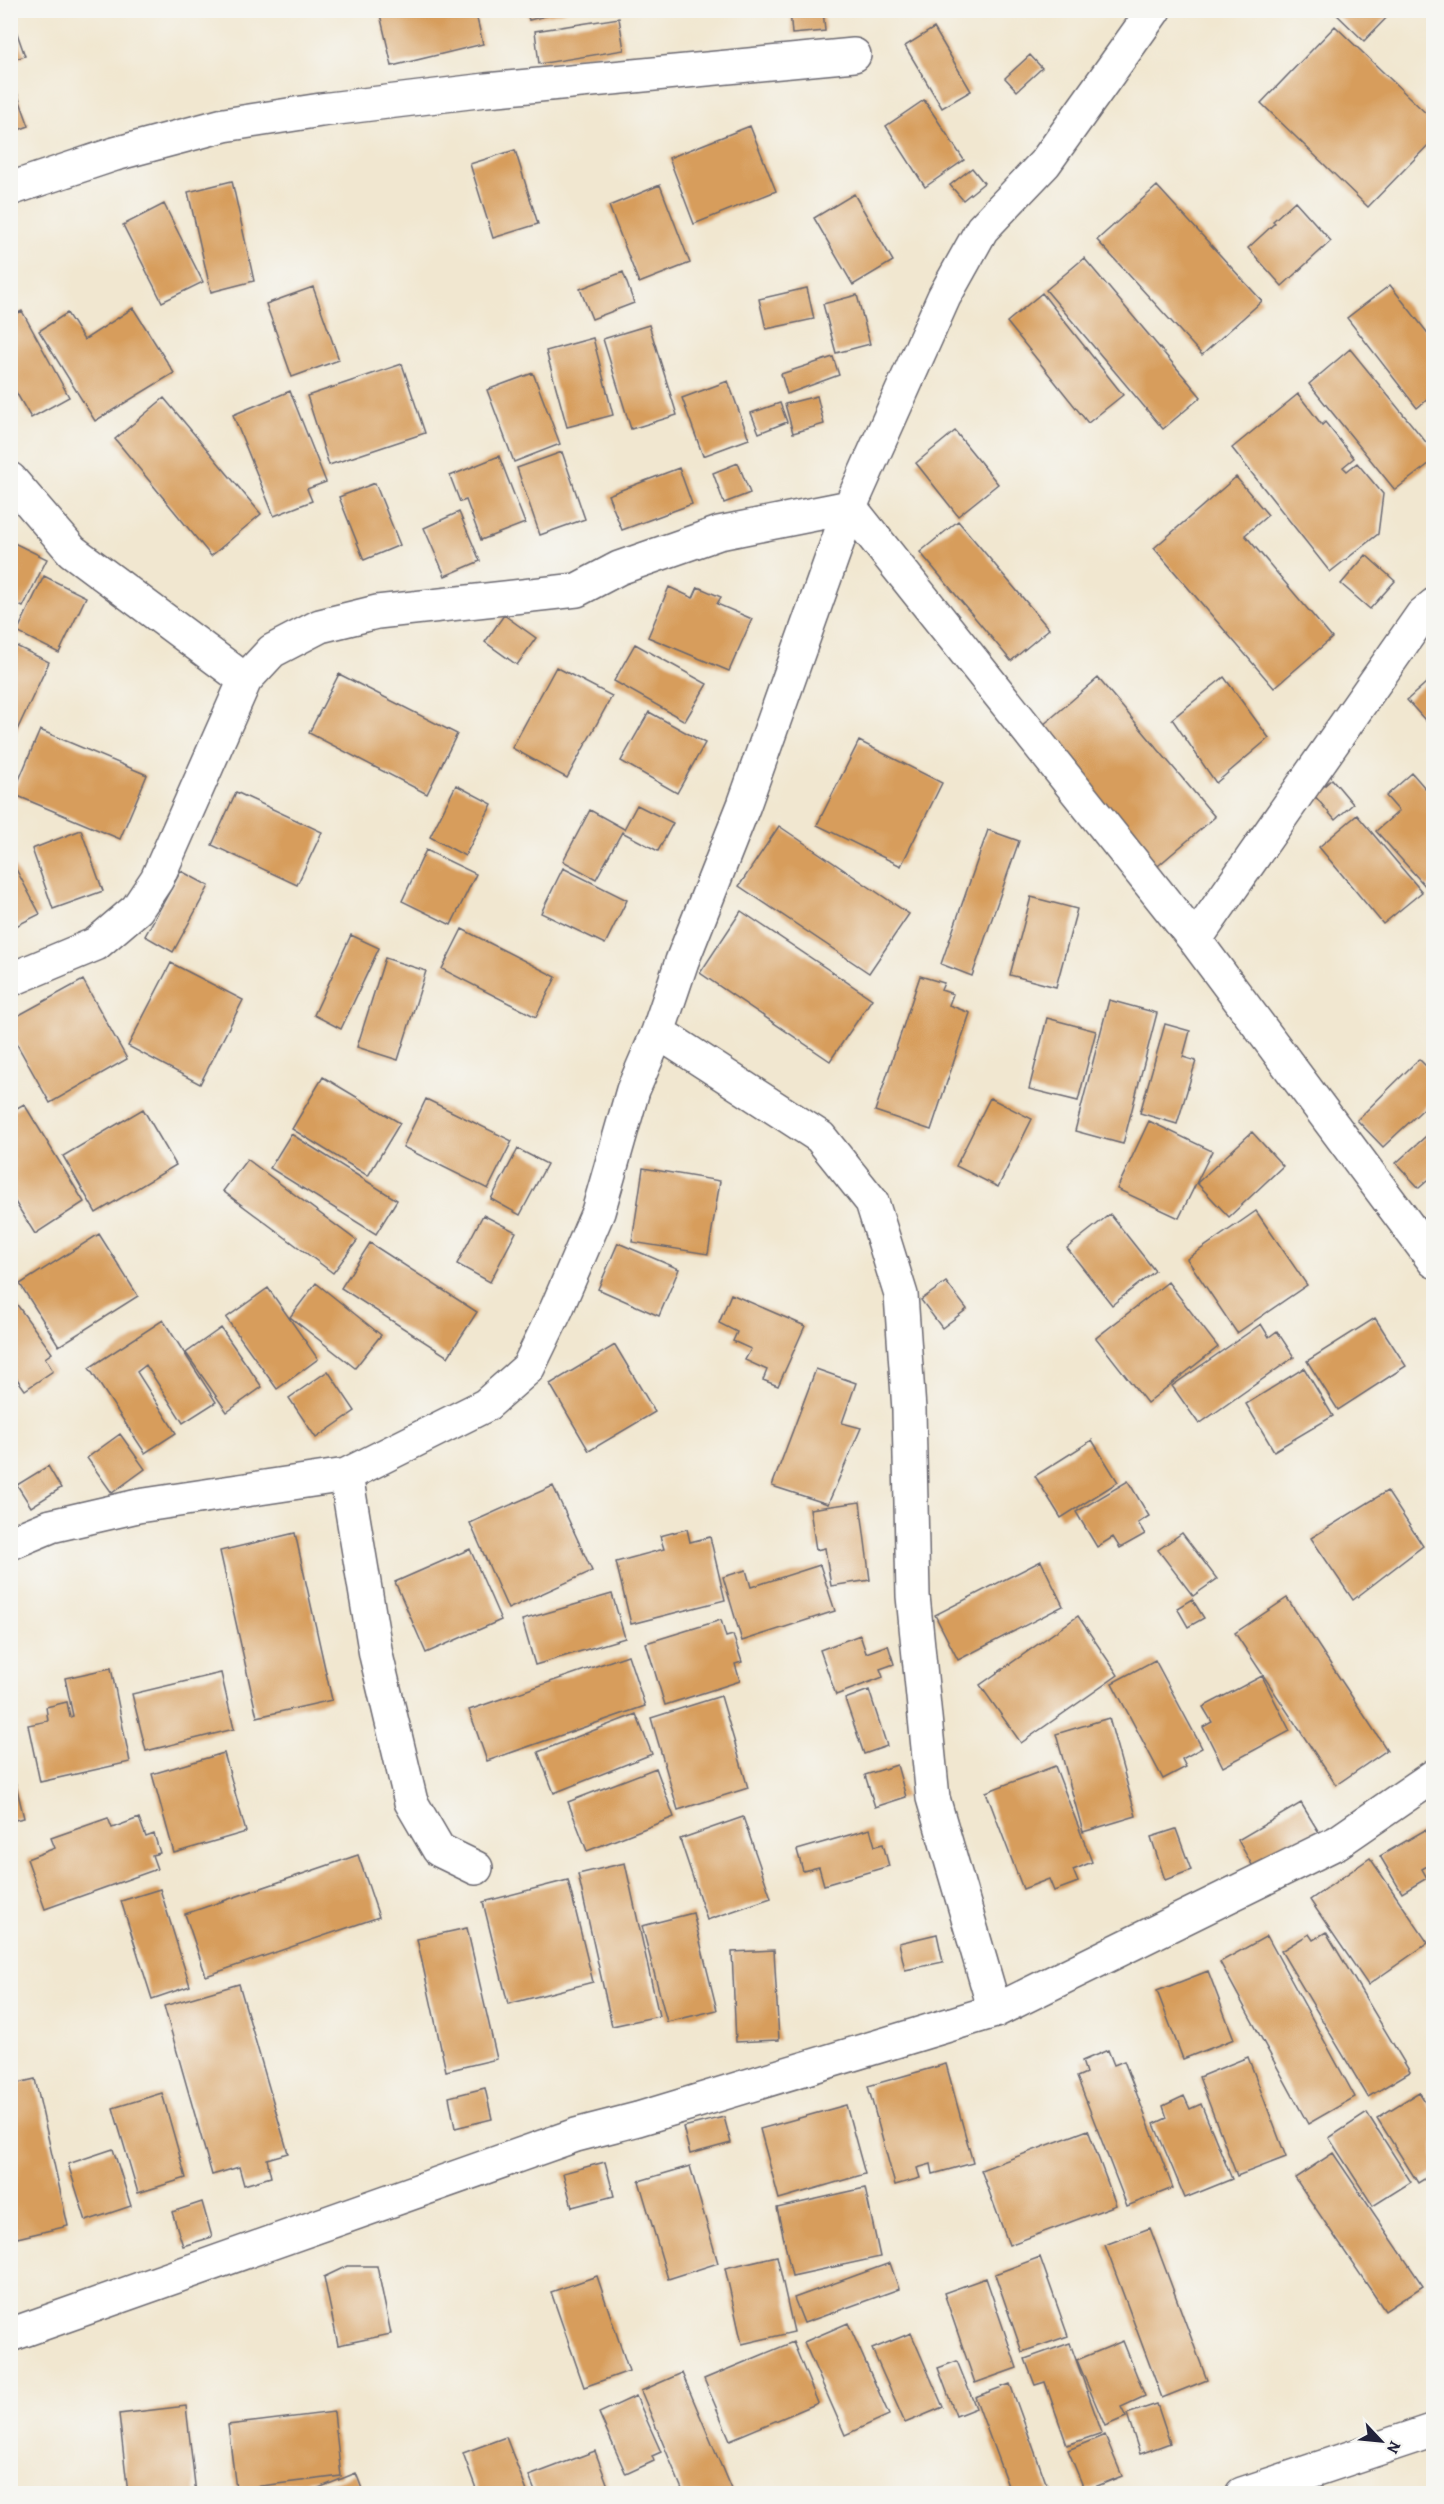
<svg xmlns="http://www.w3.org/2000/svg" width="1444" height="2504" font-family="Alegreya,serif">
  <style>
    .building { fill: #d79d5c }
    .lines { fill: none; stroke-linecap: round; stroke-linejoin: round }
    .minor-casing { stroke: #6a676f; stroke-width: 36 }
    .minor { stroke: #fff; stroke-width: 33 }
  </style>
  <rect width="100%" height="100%" fill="#f6f6f2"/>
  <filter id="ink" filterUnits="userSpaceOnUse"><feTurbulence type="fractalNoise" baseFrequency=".0167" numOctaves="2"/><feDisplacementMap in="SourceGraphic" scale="12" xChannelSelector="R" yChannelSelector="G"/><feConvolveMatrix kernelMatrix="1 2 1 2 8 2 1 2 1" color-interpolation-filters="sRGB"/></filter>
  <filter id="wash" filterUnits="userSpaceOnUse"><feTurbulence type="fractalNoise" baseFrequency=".008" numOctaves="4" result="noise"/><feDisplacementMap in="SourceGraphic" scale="24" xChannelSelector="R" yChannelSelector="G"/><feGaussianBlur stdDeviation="1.35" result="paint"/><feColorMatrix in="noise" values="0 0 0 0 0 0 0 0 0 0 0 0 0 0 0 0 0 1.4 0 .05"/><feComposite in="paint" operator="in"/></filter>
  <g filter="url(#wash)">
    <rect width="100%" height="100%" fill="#f1e7d0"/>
    <g id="blocks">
      <path class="building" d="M379,10h96l8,34 -91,22z
        M526,10h40v1l-37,9z
        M790,10h33l2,21 -33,3z
        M1332,10h62l-30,31z
        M619,18l5,32 -85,14 -4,-33z
        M13,22l12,34 -15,5v-38z
        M1335,26l99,95v18l-66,68 -107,-104z
        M934,28l37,63 -29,17 -37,-62z
        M1030,55l12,13 -25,23 -12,-13z
        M10,74l19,52 -19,7z
        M924,100l40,60 -39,27 -39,-61z
        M750,126l26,65 -82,33 -25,-66z
        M515,150l23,74 -45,14 -23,-74z
        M972,168l12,15 -21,17 -13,-15z
        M232,181l22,100 -43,11 -23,-100z
        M660,185l30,78 -51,20 -30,-77z
        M1157,186l105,115 -60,54 -105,-115z
        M854,194l39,67 -40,24 -39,-67z
        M1295,201l36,40 -49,45 -34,-38 27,-25 -2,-2z
        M164,204l39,78 -41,20 -39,-77z
        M1084,258l117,139 -38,32 -117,-139z
        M623,272l11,31 -42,16 -12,-30z
        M1390,285l44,56v53l-17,14 -70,-90z
        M313,287l26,73 -47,17 -26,-73z
        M807,288l7,31 -48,10 -7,-30z
        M1042,293l81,102 -35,28 -81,-101z
        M857,295l13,49 -34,9 -13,-49z
        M133,308l41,65 -79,48 -56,-90 28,-18 17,27z
        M22,311l47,86 -38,21 -21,-36v-65z
        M649,325l28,90 -46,14 -28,-90z
        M593,338l20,77 -46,12 -21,-76z
        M1350,349l84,103v8l-39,30 -86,-106z
        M833,357l6,18 -52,19 -6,-20z
        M402,364l23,69 -96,32 -22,-69z
        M533,373l27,71 -46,18 -27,-72z
        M728,381l21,58 -46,17 -21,-58z
        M290,391l36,91 -19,7 5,12 -38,15 -41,-101z
        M1298,394l24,31 3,-3 29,36 -11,9 4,4 10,-8 26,31 -5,40 -48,38 -98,-124z
        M817,396l7,28 -31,9 -8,-29z
        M164,398l97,116 -50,42 -96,-117z
        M780,403l7,19 -28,11 -8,-20z
        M955,431l43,53 -40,32 -42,-53z
        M562,452l23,67 -45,16 -23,-67z
        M499,456l26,67 -44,17 -15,-40 -6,2 -10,-26z
        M738,463l12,30 -26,10 -11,-30z
        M679,468l13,36 -70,26 -14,-35z
        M1236,477l32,38 -23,20 87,103 -58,50 -120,-140z
        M375,483l25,62 -36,15 -25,-63z
        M459,512l21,49 -35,15 -21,-48z
        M958,521l91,108 -38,32 -91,-109z
        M10,541l37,18 -24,48 -13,-6z
        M1366,555l29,26 -25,28 -29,-25z
        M44,576l42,21 -27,56 -42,-21z
        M669,587l24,11 5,-11 23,10 -4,7 35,15 -23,52 -81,-34z
        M504,615l32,23 -19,27 -32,-23z
        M10,643l39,19 -39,83z
        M635,644l72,40 -22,37 -71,-40z
        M556,667l56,29 -45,82 -55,-30z
        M339,674l118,60 -30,60 -118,-61z
        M1434,676v54l-27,-30z
        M1224,677l45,61 -53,45 -44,-64z
        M1098,678l117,139 -63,54 -117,-139z
        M649,712l56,31 -28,50 -56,-32z
        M40,730l107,45 -27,64 -107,-45z
        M859,741l83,42 -41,83 -84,-41z
        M1412,773l13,15 9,-8v102l-7,6 -51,-57 23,-20 -13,-15z
        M1332,779l21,25 -18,16 -21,-25z
        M456,785l36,19 -27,52 -35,-19z
        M236,792l86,40 -25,53 -85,-40z
        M637,805l36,18 -15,28 -36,-19 -26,47 -33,-18 27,-51 34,19z
        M1357,815l65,77 -39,32 -64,-77z
        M779,826l130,88 -40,59 -130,-87z
        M81,830l22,61 -50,18 -21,-60z
        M988,830l31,11 -47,135 -31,-12z
        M426,850l50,24 -25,51 -49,-24z
        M10,858l30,56 -30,15z
        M563,868l64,32 -22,44 -64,-31z
        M181,871l28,15 -36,66 -28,-16z
        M1031,897l46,12 -21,78 -46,-12z
        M741,911l131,88 -42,62 -130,-88z
        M462,929l94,48 -20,40 -94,-48z
        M351,935l28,13 -38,81 -27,-14z
        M385,958l41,13 -28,89 -41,-13z
        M171,963l72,37 -43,84 -72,-38z
        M920,976l24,7 -3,7 12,4 -4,11 21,8 -39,117 -56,-19z
        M83,980l44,79 -77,44 -40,-71v-12z
        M1109,1000l48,13 -34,131 -48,-13z
        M1047,1018l49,13 -18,70 -49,-12z
        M1165,1024l25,7 -7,26 13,4 -19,63 -37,-11z
        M1419,1059l15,15v25l-51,48 -26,-27z
        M323,1077l77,46 -32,53 -76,-47z
        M990,1098l42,21 -34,68 -42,-21z
        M426,1099l86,42 -24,48 -85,-42z
        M24,1104l60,98 -49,32 -25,-40v-82z
        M143,1109l33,56 -80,48 -33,-57z
        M1149,1121l63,30 -33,67 -62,-29z
        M1434,1129v46l-15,13 -23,-25z
        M1252,1132l31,34 -54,51 -32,-34z
        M291,1134l106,66 -21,34 -106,-66z
        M518,1149l29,15 -27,51 -29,-16z
        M247,1159l110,82 -24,32 -110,-82z
        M643,1168l77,13 -12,73 -76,-12z
        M1256,1211l51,74 -70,48 -50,-74z
        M1110,1214l45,57 -43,34 -45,-57z
        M483,1215l33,17 -26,50 -33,-18z
        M99,1234l39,62 -79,50 -39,-62z
        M370,1243l107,69 -29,45 -107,-69z
        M618,1243l61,26 -20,47 -61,-27z
        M946,1282l21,27 -25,19 -21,-28z
        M1168,1282l50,65 -71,56 -51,-65z
        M316,1283l65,52 -26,33 -65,-51z
        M268,1288l50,71 -41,30 -51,-71z
        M731,1294l74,32 -27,60 -15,-6 4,-10 -22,-10 6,-11 -18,-8 4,-9 -18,-9z
        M10,1295l42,58 -7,5 8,13 -28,19 -8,-11 -7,4z
        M1375,1318l31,48 -68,44 -31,-49z
        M163,1320l53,82 -33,21 -37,-58 -9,7 39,61 -31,20 -56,-85z
        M1261,1324l8,13 8,-6 17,26 -95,67 -27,-38z
        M221,1328l41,59 -35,25 -41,-59z
        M615,1345l40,67 -66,39 -39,-67z
        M1304,1368l29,48 -59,35 -28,-47z
        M816,1369l40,14 -14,40 19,5 -33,76 -56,-18z
        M328,1371l27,40 -39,27 -27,-40z
        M120,1434l25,35 -33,24 -25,-35z
        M1092,1440l26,42 -57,36 -26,-42z
        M48,1466l13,22 -30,19 -14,-22z
        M1128,1481l21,35 -11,7 7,11 -25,14 -7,-11 -16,10 -21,-35z
        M553,1486l39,85 -84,38 -38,-86z
        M1387,1491l36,55 -70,54 -42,-62z
        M860,1502l10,78 -39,6 -6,-38 -9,2 -6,-41z
        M687,1529l3,13 20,-5 15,63 -94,24 -15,-62 48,-13 -4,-13z
        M295,1533l37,167 -75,17 -37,-166z
        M1182,1533l35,46 -24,17 -35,-46z
        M470,1549l31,71 -75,33 -31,-71z
        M1041,1561l22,45 -105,54 -23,-45z
        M820,1565l15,46 -93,30 -19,-64 23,-7 5,17z
        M612,1594l13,44 -90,27 -13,-45z
        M1287,1598l100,152 -51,35 -101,-152z
        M1192,1599l12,19 -16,9 -11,-19z
        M1078,1616l40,59 -97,68 -41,-58z
        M721,1620l5,17 7,-2 9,27 -7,2 5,17 -75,24 -19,-62z
        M860,1635l6,18 22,-8 6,19 -14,5 3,8 -47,18 -16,-45z
        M628,1655l17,51 -158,55 -18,-51z
        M1155,1660l47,88 -20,11 4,8 -23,12 -51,-96z
        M111,1668l19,94 -90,20 -12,-57 20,-4 -2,-14 21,-5 3,15 3,-1 -8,-38z
        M221,1673l13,56 -88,22 -14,-57z
        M1262,1676l28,55 -67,36 -20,-40 9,-5 -9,-15z
        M869,1690l18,56 -23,8 -19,-55z
        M721,1696l27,92 -70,22 -27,-92z
        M636,1714l16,40 -98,39 -16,-41z
        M1109,1718l27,98 -53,16 -27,-98z
        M224,1753l22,79 -72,21 -22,-79z
        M10,1761l14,57 -14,3z
        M897,1765l9,32 -31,10 -10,-32z
        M1055,1766l37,96 -19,8 5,12 -24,9 -5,-12 -26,10 -37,-97z
        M656,1768l18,49 -87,34 -19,-49z
        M1301,1803l19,31 -64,38 -18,-32z
        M743,1817l28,81 -64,22 -27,-81z
        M108,1818l4,10 27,-10 7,19 8,-3 6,19 -8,2 5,14 -112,40 -18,-50 28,-11 -4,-10z
        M870,1829l5,17 8,-2 6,22 -65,19 -5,-18 -16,4 -6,-21z
        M1176,1829l15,41 -26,10 -14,-43z
        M1425,1830l9,14v18l-12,7 5,9 -25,15 -22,-37z
        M358,1855l21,62 -173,59 -21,-62z
        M1370,1858l58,85 -60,42 -58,-85z
        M625,1863l34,153 -47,10 -34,-152z
        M568,1880l25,102 -85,22 -25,-102z
        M160,1889l30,97 -38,13 -31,-98z
        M693,1913l24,97 -50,12 -25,-96z
        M467,1928l30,131 -51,12 -29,-132z
        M1326,1932l84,140 -42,25 -87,-146 28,-17 4,6z
        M937,1934l6,28 -38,8 -6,-27z
        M1267,1936l88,161 -47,27 -88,-162z
        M774,1950l5,90 -43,2 -4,-90z
        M1208,1971l26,68 -51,20 -26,-68z
        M239,1984l49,169 -21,6 4,18 -27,8 -5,-18 -27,8 -48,-169z
        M1108,2050l6,15 10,-4 49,127 -46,18 -50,-129 9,-4 -4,-12z
        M1248,2057l38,100 -49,19 -38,-99z
        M946,2064l27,99 -40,11 -2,-10 -14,4 3,10 -25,7 -27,-99z
        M35,2079l33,147 -51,12 -7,-31v-122z
        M485,2088l7,31 -37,9 -6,-31z
        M1419,2092l15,23v58l-16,10 -41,-65z
        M162,2093l24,85 -48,15 -25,-85z
        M1184,2096l6,13 11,-5 31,75 -47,19 -31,-74 13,-6 -4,-12z
        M846,2105l19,69 -86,25 -19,-70z
        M1367,2113l44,69 -38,24 -44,-68z
        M724,2117l7,26 -41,11 -7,-27z
        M1088,2130l28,75 -107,40 -28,-75z
        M113,2149l18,57 -45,15 -18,-57z
        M1333,2153l90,133 -38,25 -90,-133z
        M605,2162l9,34 -42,11 -9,-34z
        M690,2166l28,97 -50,16 -29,-98z
        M865,2188l15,69 -88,19 -15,-68z
        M202,2202l10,35 -29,9 -11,-34z
        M1150,2228l57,152 -45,18 -57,-153z
        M777,2256l17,76 -52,12 -17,-76z
        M1040,2257l28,79 -46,16 -27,-78z
        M890,2263l9,26 -95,34 -10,-25z
        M347,2266h30l14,68 -53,11 -14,-68z
        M597,2276l32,95 -45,16 -33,-95z
        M986,2278l31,90 -42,15 -31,-90z
        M848,2323l41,92 -44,20 -41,-93z
        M911,2333l32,74 -38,16 -33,-74z
        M1123,2341l22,55 -24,11 5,10 -21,9 -28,-66z
        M793,2342l25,61 -88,37 -26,-61z
        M1070,2343l32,90 -35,12 -22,-63 -10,3 -10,-26z
        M957,2361l19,47 -20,8 -18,-48z
        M682,2373l51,121h-49l-43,-103z
        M1010,2384l39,107 -6,3h-32l-36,-97z
        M636,2396l25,56 -9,4 2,5 -28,13 -27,-61z
        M1157,2404l13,39 -30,11 -13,-40z
        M186,2406l10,88h-68l-9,-80z
        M334,2412l7,64 -105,13 -8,-64z
        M1105,2435l17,41 -37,15 -17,-41z
        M506,2437l22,57h-50l-15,-41z
        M595,2451l16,43h-75l-7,-18z
        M356,2473l8,21h-58v-1z
        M121,2488v6h-28v-2z"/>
    </g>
  </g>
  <g filter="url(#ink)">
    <use href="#blocks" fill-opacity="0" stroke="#6a676f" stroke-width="1.5"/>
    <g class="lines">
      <g class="minor-casing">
        <path id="minor" d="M10,189l105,-35 109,-29 97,-15 165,-20 368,-35
          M10,479l62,72 173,129
          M850,507l345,433 239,321
          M1195,940l227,-325 12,-10
          M10,980l86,-36 41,-35 20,-30 88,-199 27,-29 48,-25 57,-14 200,-22 42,-22 100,-35 131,-26
          M658,1032l162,105 52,65 29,93 8,115 4,186 20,202 62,213
          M346,1475l30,180 35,147 28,48 37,18
          M10,1543l41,-17 87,-20 208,-31 140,-70 42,-37 29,-60 41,-96 35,-122 25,-58 24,-71 62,-156 106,-298 94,-210 38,-68 63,-66 109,-153
          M10,2335l566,-200 62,-16 357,-108 343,-169 96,-66
          M1242,2494l192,-64"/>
      </g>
      <use href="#minor" class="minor"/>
    </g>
  </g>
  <rect width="1444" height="2504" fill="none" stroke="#f6f6f2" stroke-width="36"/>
  <g transform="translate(1381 2441) rotate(116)" stroke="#f6f6f2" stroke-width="4.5" paint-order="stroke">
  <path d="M0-4.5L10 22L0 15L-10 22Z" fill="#22223b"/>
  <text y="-9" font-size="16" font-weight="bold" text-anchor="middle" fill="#22223b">N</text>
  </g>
</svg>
